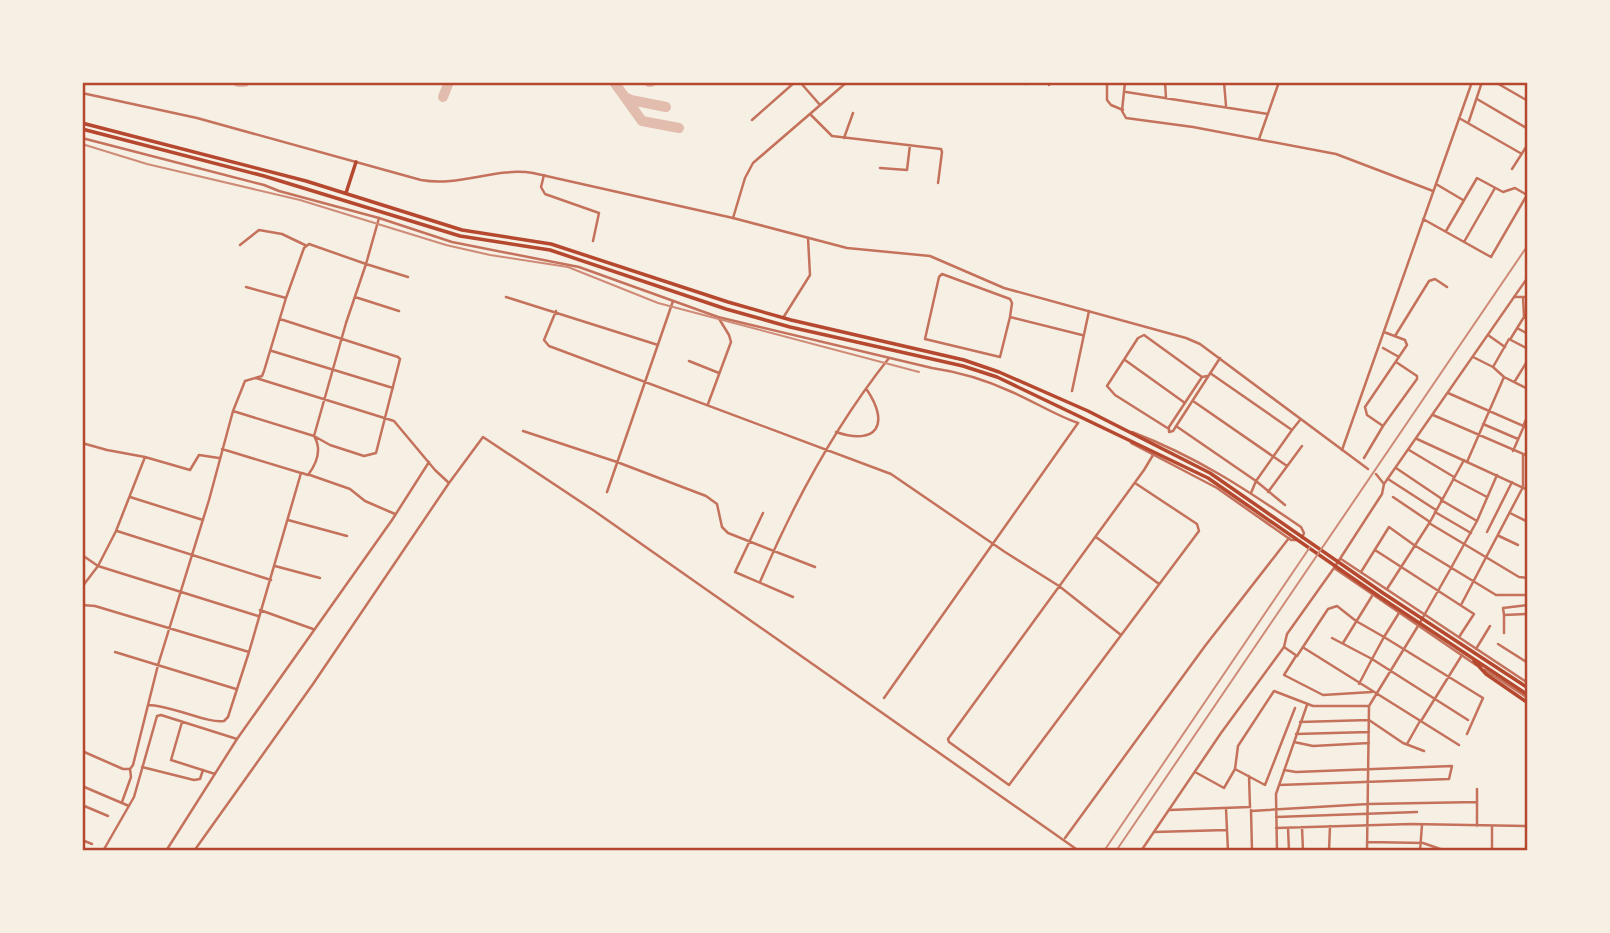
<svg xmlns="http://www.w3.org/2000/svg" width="1610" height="933" font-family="'Source Sans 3',sans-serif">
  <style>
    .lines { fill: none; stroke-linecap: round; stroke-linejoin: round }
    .taxiway { stroke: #e2bdae; stroke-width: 10 }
    .minor { stroke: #c5725c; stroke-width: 2.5 }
    .tertiary { stroke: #c5725c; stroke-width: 2.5 }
    .primary { stroke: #b5482f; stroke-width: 3.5 }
    .rail { stroke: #cf8b77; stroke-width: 2 }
    .neatline { fill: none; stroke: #b5482f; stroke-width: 2.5 }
  </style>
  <rect width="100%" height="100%" fill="#f6efe4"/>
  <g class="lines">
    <path class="taxiway" d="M238,82h7
      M614,82l28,39 37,7
      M649,82h2
      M443,97l6,-15
      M625,97l6,3 35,7"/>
    <path class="minor" d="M800,82l20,23
      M1107,82v18l4,5 12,5
      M1125,82l-3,29 4,7 67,9 143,27 97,37
      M1165,82l1,16
      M1224,82l2,24
      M1495,82l33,19
      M1025,84v-2
      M1049,85v-3
      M1126,92l142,22
      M1477,99l51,30
      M810,114l22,22 109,13 1,3 -4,31
      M1459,118l63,36
      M752,120l43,-38
      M1469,121l13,-39
      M844,138l9,-25
      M1259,139l20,-57
      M880,168l27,2 3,-25
      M1512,169l16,-25
      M544,175l-3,12 4,7 54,19 -6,28
      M1436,184l27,16
      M733,218l12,-40 8,-15 94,-81
      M1423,219l68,38 36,-62 -12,-7 -12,4 -26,-14 -31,53
      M1464,242l31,-54
      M240,245l19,-15 23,4 23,11
      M246,287l40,11
      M355,297l44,14
      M506,297l152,48
      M1514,297h14
      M1523,297l1,20 4,2
      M556,311l-12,29 5,6 342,128 114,78 54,34 62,49
      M1010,317l2,-14 -2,-4 -68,-25 -3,3 -14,62 75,18 10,-40 72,18
      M783,318l27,-43 -2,-37
      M1517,328l11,6
      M1488,335l17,12
      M1395,336l34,-55 6,-2 12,8
      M1511,338l13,-21
      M1383,348l16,9
      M272,351l121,37
      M1473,357l20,10 16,-28 19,10
      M1125,360l60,43
      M689,361l30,12
      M1493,367l11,10 24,12
      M1207,376l-5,1 -33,50v5l4,-1 47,-73
      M256,378l138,43 41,49 14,13
      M1515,381l13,-21
      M1072,391l17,-80
      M1448,393l80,35
      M1193,401l94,65
      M708,404l23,-62 -2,-7 -11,-18
      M233,411l81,25 16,9 34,11 12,-3 24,-94 -2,-2 -118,-38
      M1433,415l95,41
      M1483,424l35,15
      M1176,426l80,55 36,-51 -82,-57
      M1383,426l-16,-11 -2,-8 42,-62 -2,-5 -21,-8
      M1523,426l5,-11
      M1169,429l-54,-34 -8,-9 31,-48 6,-3 58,42
      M1292,430l8,-10
      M523,431l94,31 89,34 11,8 5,23 6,6 87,34
      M836,432c41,14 54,-8 31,-42
      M82,443l25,7 38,7
      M1342,450l130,-368
      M1409,450l45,27
      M1513,451l11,-25
      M1364,458l19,-32 34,-47v-3l-21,-14
      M1467,462l37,-85
      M1396,468l46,31
      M302,473l6,2c9,-12 14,-26 6,-39l32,-113 20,-59 42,13
      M310,475l40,14 15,12 30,13
      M1388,479l48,31
      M1453,479l34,18
      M1135,483l62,41 2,7 -190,254 -60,-43 -1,-3 196,-269 9,-15
      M607,492l66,-191
      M1268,492l34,-46
      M1251,493l5,-12 29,24
      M130,497l73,23
      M1393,497l37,25
      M1441,500l36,21
      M1435,512l36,21
      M763,513l-28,59 58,25
      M1510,513l18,9
      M288,520l59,16
      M1429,523l90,54 9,1
      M117,531l154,49
      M1487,532l25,-50
      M1499,536l19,9
      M1096,537l63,47
      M1375,550l99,64 -15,23
      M82,555l16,11 160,50
      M275,566l45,12
      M1361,572l28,-45 25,18 82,50h32
      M760,582c34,-80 75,-156 129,-224
      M82,587l16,-21 18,-35 29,-74 45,13 9,-15 20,3
      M1387,589l43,-67 34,-62
      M82,605l13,1 154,46
      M1461,605l62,-118v-32
      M260,610l53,19
      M1399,613l-15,24 99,61 -16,36
      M1504,615l-1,-7 25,-3
      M1504,633v-18l24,-1
      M1332,638l40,21 -13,25
      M1343,643l29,-47
      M1498,644l30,19
      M1284,647l13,9 31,-47 9,-3 19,15 28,16 -12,22 96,61
      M1304,648l155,97
      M1476,649l14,-23
      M115,652l121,37
      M1296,656l-12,19 39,20 49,-3
      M884,698l194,-275
      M148,705c23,0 60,19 76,16l4,-4 21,-65 52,-179 -79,-24
      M1421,721l41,-66
      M182,722l-11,38 44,14
      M1300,722l69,-2 34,23 21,8
      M1296,734l73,-2
      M1294,742l19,4 56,-3
      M1407,744l13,-23
      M82,751l41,18h7l3,-4 25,-100 51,-165 24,-89 12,-30 17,-5 2,-5 22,-73 18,-50 5,-4 57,20 13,-46
      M142,767l52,13 6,-1 3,-9
      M1235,769l3,-23 36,-55 39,15h56
      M1195,772l29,16 11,-19 30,16 30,-77
      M1279,785l170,-6 3,-13 -156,6 -12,-2
      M82,786l47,20
      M1477,789v37
      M122,802l9,-25 -1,-8
      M82,805l26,11
      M1226,809l2,42
      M1169,810l81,-3 -1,-31
      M1251,810l1,41
      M1251,811l117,-7 109,-2
      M1276,817l141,-5
      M1302,827l1,24
      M1492,827v24
      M1276,828l135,-4 117,2
      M1288,828l1,23
      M1154,832l73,-2
      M1065,838l140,-192 84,-108
      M82,840l10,4
      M1367,842l56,1 23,8
      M103,851l31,-54 23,-81 4,-1 76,24
      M166,851l71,-112 155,-219 37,-58
      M194,851l119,-167 136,-201 34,-46 110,73 486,341
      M1216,851l12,-1
      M1277,851l-1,-57 31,-89
      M1329,851l1,-25
      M1367,851l2,-145 49,-80 33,-58 26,-47 20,-46
      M1420,851l2,-26"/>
    <path class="tertiary" d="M82,93l115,25 224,62c39,7 74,-13 112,-7l200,45 114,30 83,8 74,32 182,50 14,6 168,125
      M82,138l182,47 15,6 100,27 73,24 127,25 139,50 214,51c28,4 54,12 80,24 23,10 43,23 66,31
      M1132,432c65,25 112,56 169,95l3,6 -2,5
      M1417,439l111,51
      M1131,443l86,45 74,52h6
      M1376,474l8,10
      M1341,559l187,124
      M1334,568l142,97
      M1485,670l43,28
      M1141,851l80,-118 63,-86 3,-13 47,-66 48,-74 2,-10 144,-207"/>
    <path class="primary" d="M82,123l224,58 156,49 89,14 177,58 63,18 173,40 35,12 89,39 122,62 173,120 145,95
      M82,129l182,47 196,60 90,14 176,59 64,18 173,39 34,11 211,101 172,119 148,98
      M346,193l10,-31
      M1474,661l12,13 42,29"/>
    <path class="rail" d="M82,144l65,20 153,36 146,45 44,10 78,12 90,36 261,69
      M1104,851l206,-304
      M1116,851l412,-606"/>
  </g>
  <rect width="1610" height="933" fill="none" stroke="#f6efe4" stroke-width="168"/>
  <rect x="84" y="84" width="1442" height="765" class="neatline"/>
</svg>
